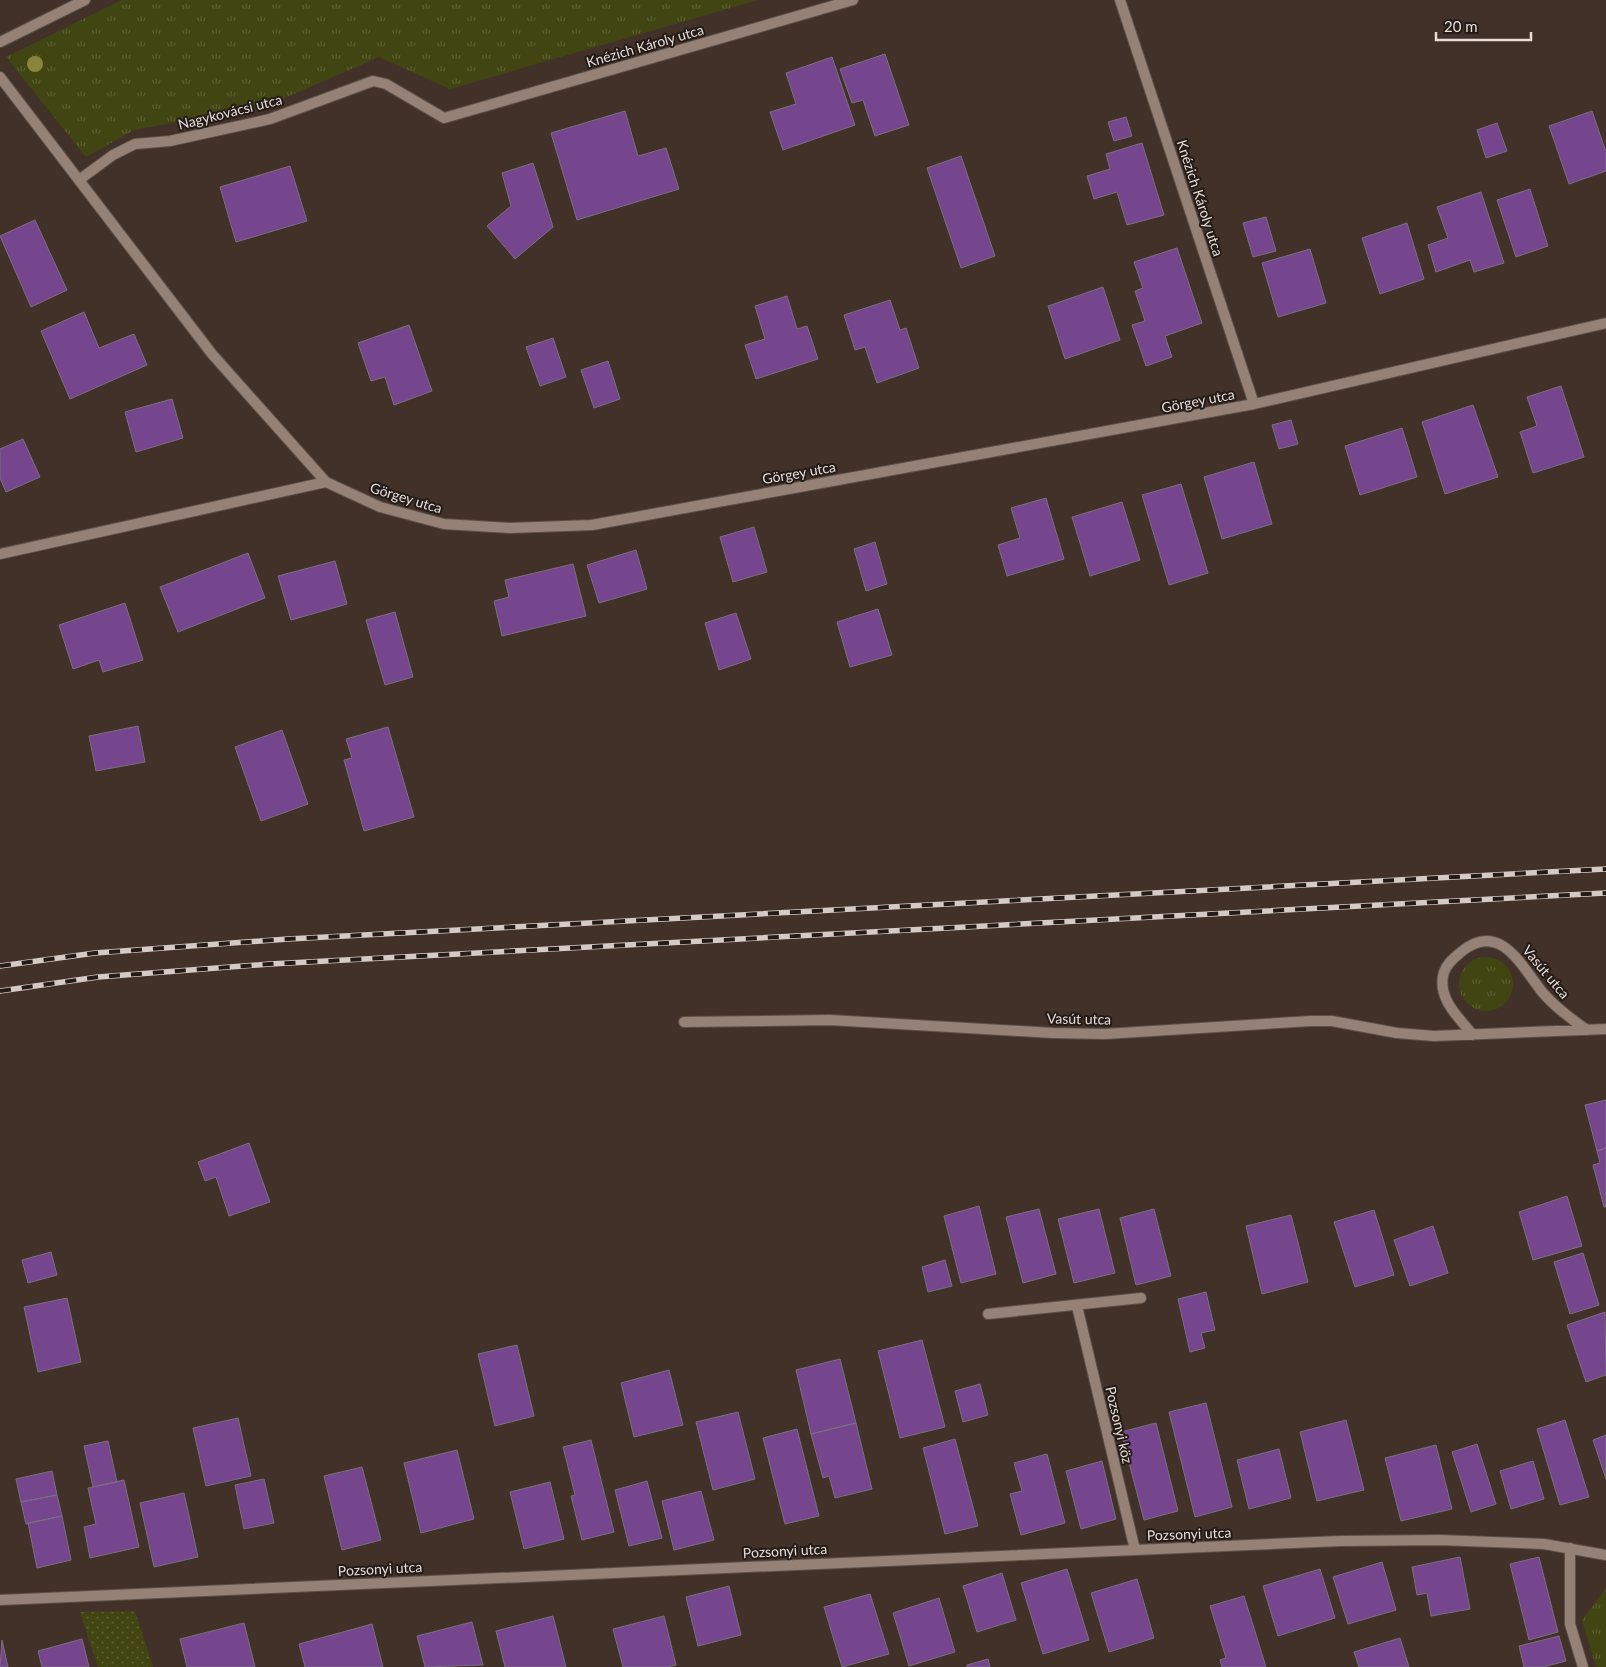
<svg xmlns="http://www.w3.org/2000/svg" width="1606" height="1667" font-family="Lato,sans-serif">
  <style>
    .grass { fill: url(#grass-tufts) }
    .garden { fill: url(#garden-dots) }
    .building { fill: #75468d; stroke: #7a6f80 }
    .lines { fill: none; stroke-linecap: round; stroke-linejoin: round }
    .lane-casing { stroke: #5d5048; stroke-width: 12 }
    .street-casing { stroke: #5d5048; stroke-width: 12 }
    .lane { stroke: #968177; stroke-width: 10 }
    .street { stroke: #968177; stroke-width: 10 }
    .rail-casing { stroke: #d6cac4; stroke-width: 5.5 }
    .rail { stroke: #231b17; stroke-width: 4; stroke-dasharray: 11; stroke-linecap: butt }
    .tree { fill: #88863b }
    .labels { text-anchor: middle; stroke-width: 4; stroke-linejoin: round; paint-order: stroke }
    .street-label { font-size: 14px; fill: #e7dcd6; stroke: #231b17 }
  </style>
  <defs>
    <pattern id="grass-tufts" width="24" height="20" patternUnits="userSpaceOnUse" patternTransform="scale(1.25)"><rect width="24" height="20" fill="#414511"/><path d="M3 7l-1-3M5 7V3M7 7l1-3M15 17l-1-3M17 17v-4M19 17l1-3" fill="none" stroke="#5c5f33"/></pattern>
    <pattern id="garden-dots" width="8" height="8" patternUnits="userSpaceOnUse" patternTransform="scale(1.25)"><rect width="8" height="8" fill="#414511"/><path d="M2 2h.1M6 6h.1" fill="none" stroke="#5c5f33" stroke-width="1.8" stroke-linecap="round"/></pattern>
  </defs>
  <rect width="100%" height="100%" fill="#423128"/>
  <path class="grass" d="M122,0h636l-308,89 -71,-32 -108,47 -137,26 -48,27 -80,-100z
    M1459 984a27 27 0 1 1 54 0a27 27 0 1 1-54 0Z
    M1606,1588v79h-10l-14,-47z"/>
  <path class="garden" d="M135,1611l18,56h-55l-18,-55z"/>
  <path class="building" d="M885,54l24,71 -34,11 -12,-36 -11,3 -12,-34z
    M832,57l23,68 -72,25 -13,-38 26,-8 -10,-31z
    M625,111l13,45 28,-8 13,41 -102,31 -26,-87z
    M1592,111l14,41v19l-37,13 -20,-58z
    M1126,117l6,19 -18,5 -6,-19z
    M1497,123l10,28 -21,7 -9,-28z
    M1142,143l22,72 -37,10 -10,-33 -23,7 -7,-23 23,-7 -4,-15z
    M961,156l34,100 -34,12 -34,-100z
    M533,163l20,64 -38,32 -28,-33 24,-20 -9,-33z
    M290,166l17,55 -71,21 -16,-55z
    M1530,189l18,57 -32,11 -19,-57z
    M1481,192l23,71 -30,9 -4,-12 -34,12 -8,-27 20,-7 -11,-31z
    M1266,217l10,34 -23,6 -10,-34z
    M35,220l32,70 -36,17 -31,-71z
    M1407,223l17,56 -44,15 -18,-56z
    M1177,248l25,75 -37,13 7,21 -26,9 -14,-41 13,-4 -10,-30 8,-3 -9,-26z
    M1310,249l16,54 -48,14 -16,-54z
    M1103,287l17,53 -55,19 -17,-53z
    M787,296l10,33 10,-3 11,33 -62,20 -11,-34 20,-6 -10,-33z
    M890,300l10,30 6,-2 13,40 -42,15 -12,-36 -10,3 -11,-35z
    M84,312l15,36 35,-14 13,31 -77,34 -29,-68z
    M409,325l23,66 -38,14 -9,-28 -14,4 -13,-38z
    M553,338l13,39 -26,9 -14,-39z
    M608,361l12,38 -26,9 -13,-38z
    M1561,386l23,71 -51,16 -13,-41 17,-6 -10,-29z
    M172,399l11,39 -47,14 -11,-40z
    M1473,405l25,72 -53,17 -23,-72z
    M1291,420l7,24 -19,5 -7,-24z
    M1402,428l15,49 -57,18 -15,-49z
    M23,439l17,38 -34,15 -6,-14v-29z
    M1254,462l18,62 -50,15 -18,-62z
    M1181,484l27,89 -39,12 -27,-90z
    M1046,498l18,61 -57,17 -9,-31 22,-7 -9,-30z
    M1122,502l18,58 -50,16 -18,-59z
    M754,527l13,45 -34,10 -13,-45z
    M875,542l12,42 -21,7 -12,-42z
    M636,550l11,39 -48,14 -12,-38z
    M248,553l17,45 -87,34 -18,-45z
    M335,561l12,43 -56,16 -13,-44z
    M573,564l13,52 -84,20 -8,-35 15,-4 -4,-17z
    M125,603l18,57 -40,12 -4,-12 -26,9 -14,-44z
    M878,609l14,46 -42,12 -13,-45z
    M395,612l18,65 -28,8 -19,-65z
    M736,613l15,46 -32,11 -14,-47z
    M138,726l7,36 -49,9 -7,-35z
    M388,727l26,90 -50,14 -20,-71 8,-2 -6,-19z
    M282,730l26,74 -47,17 -26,-74z
    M1606,1100v48l-9,3 -12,-46z
    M249,1143l21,59 -41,14 -13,-39 -11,4 -7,-19z
    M1606,1148v59h-2l-11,-42 7,-2 -3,-12z
    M1567,1196l15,50 -49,14 -14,-48z
    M979,1206l17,68 -35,9 -17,-67z
    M1039,1209l17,65 -33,9 -17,-66z
    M1099,1209l16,64 -41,10 -16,-64z
    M1154,1209l17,67 -35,9 -16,-67z
    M1374,1210l20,65 -39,12 -21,-65z
    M1291,1215l17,67 -46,12 -16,-68z
    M1433,1226l15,47 -38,13 -16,-46z
    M51,1252l6,23 -29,8 -6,-23z
    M1583,1253l16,52 -29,9 -16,-52z
    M945,1260l7,26 -24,6 -6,-25z
    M1206,1292l9,38 -14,3 4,15 -15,4 -12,-53z
    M67,1298l14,64 -43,10 -14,-65z
    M1605,1312l1,63 -20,7 -19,-57z
    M922,1340l23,87 -45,11 -22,-87z
    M517,1345l17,71 -39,10 -17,-72z
    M840,1359l16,64 -45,11 -15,-64z
    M669,1370l14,55 -49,12 -13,-54z
    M980,1384l8,31 -25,7 -8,-31z
    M1206,1403l26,104 -37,10 -26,-105z
    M738,1412l17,67 -42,11 -17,-68z
    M238,1418l13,58 -45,10 -13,-58z
    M1346,1420l18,70 -47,11 -17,-69z
    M1565,1420l24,77 -29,8 -23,-76z
    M856,1423l16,66 -37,9 -6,-22 -6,2 -12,-44z
    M1156,1423l22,88 -34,9 -23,-88z
    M797,1429l22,87 -34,8 -22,-86z
    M1606,1435v44l-13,-39z
    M955,1439l23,87 -33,8 -22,-86z
    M591,1440l23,92 -32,8 -11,-44 4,-1 -12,-48z
    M108,1441l9,41 -24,5 -9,-41z
    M1477,1444l19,60 -25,8 -19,-60z
    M1436,1445l16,64 -51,12 -16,-63z
    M1279,1449l12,49 -42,11 -12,-49z
    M457,1450l17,69 -53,14 -17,-70z
    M1047,1454l18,69 -44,12 -11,-41 12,-3 -8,-28z
    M1102,1461l14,58 -35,10 -15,-58z
    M1533,1461l11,38 -33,10 -11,-38z
    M362,1467l19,73 -39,10 -18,-74z
    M52,1471l5,24 -36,7 -5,-23z
    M264,1479l10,44 -30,6 -9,-44z
    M124,1480l15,67 -49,11 -6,-31 12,-3 -8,-36z
    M647,1481l15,57 -33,8 -14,-56z
    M550,1482l14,57 -40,10 -14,-57z
    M701,1491l13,49 -40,10 -12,-49z
    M184,1493l14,64 -44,10 -14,-64z
    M57,1495l5,21 -36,8 -5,-22z
    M62,1516l9,44 -34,8 -9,-45z
    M1460,1557l10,52 -39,7 -4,-23 -10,2 -5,-28z
    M1539,1557l19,75 -29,8 -19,-76z
    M1382,1562l14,48 -48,14 -15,-47z
    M1067,1569l22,71 -46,14 -22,-71z
    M1320,1569l15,49 -57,18 -15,-50z
    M1002,1573l14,47 -39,12 -14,-46z
    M1137,1579l17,59 -45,14 -18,-59z
    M729,1586l12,49 -43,11 -12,-49z
    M870,1594l19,60 -47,13 -18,-60z
    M1244,1596l22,71h-44l-2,-7 6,-2 -16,-52z
    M939,1598l16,54 -46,14 -16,-53z
    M553,1616l13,51h-61l-9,-36z
    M664,1616l12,49 -9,2h-44l-10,-38z
    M472,1622l11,43 -58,2 -8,-31z
    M244,1623l11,44h-68l-7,-28z
    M372,1624l11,43h-78l-6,-23z
    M1559,1636l7,25 -23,6h-19l-5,-21z
    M1400,1638l9,29h-50l-5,-15z
    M82,1639l7,28h-47l-4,-16z
    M2,1640l6,27h-8z
    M988,1659l2,8h-23v-2z"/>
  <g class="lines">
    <g class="lane-casing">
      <path id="lane" d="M684,1022l146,-2 223,13 52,1 206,-13h21l65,12 37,3 172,-7
        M1473,1035c-15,-18 -37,-38 -29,-63 3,-9 11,-15 17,-20 40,-33 62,17 82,41 13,15 28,26 44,37"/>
    </g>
    <g class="street-casing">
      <path id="street" d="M1120,0l134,404
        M0,42l85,-42
        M0,77l212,277 114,128
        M79,180l34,-25 22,-11 35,-3 100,-22 103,-38 13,3 58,34 409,-118
        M0,554l326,-72 54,25 64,17 66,4 82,-3 662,-121 352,-81
        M1077,1306l58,244
        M988,1314l153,-16
        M1570,1548v76l13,43
        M0,1600l1340,-59 99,-1 105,4 62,11"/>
    </g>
    <use href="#lane" class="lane"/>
    <use href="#street" class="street"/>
    <g class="rail-casing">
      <path id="rail" d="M0,966l95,-13 193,-14 1318,-70
        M0,991l98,-14 172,-13 1336,-71"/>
    </g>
    <use href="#rail" class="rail"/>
  </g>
  <circle class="tree" cx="35" cy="64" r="8"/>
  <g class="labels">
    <g class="street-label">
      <text transform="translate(645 46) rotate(-16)" y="5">Knézich Károly utca</text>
      <text transform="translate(230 112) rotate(-14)" y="5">Nagykovácsi utca</text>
      <text transform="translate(1200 198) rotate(72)" y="5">Knézich Károly utca</text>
      <text transform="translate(1198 401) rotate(-11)" y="5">Görgey utca</text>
      <text transform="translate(799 473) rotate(-10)" y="5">Görgey utca</text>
      <text transform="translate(406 498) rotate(17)" y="5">Görgey utca</text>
      <text transform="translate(1546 972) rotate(50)" y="5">Vasút utca</text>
      <text transform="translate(1079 1019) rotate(1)" y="5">Vasút utca</text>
      <text transform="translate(1119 1425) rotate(77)" y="5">Pozsonyi köz</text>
      <text transform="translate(1189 1534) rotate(-2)" y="5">Pozsonyi utca</text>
      <text transform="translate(785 1551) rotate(-3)" y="5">Pozsonyi utca</text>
      <text transform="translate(380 1569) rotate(-3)" y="5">Pozsonyi utca</text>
    </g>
  </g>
  <path d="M1436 32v8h95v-8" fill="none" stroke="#e7dcd6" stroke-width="2.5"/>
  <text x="1444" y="32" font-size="15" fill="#e7dcd6" stroke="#231b17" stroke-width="4" paint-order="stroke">20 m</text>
</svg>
